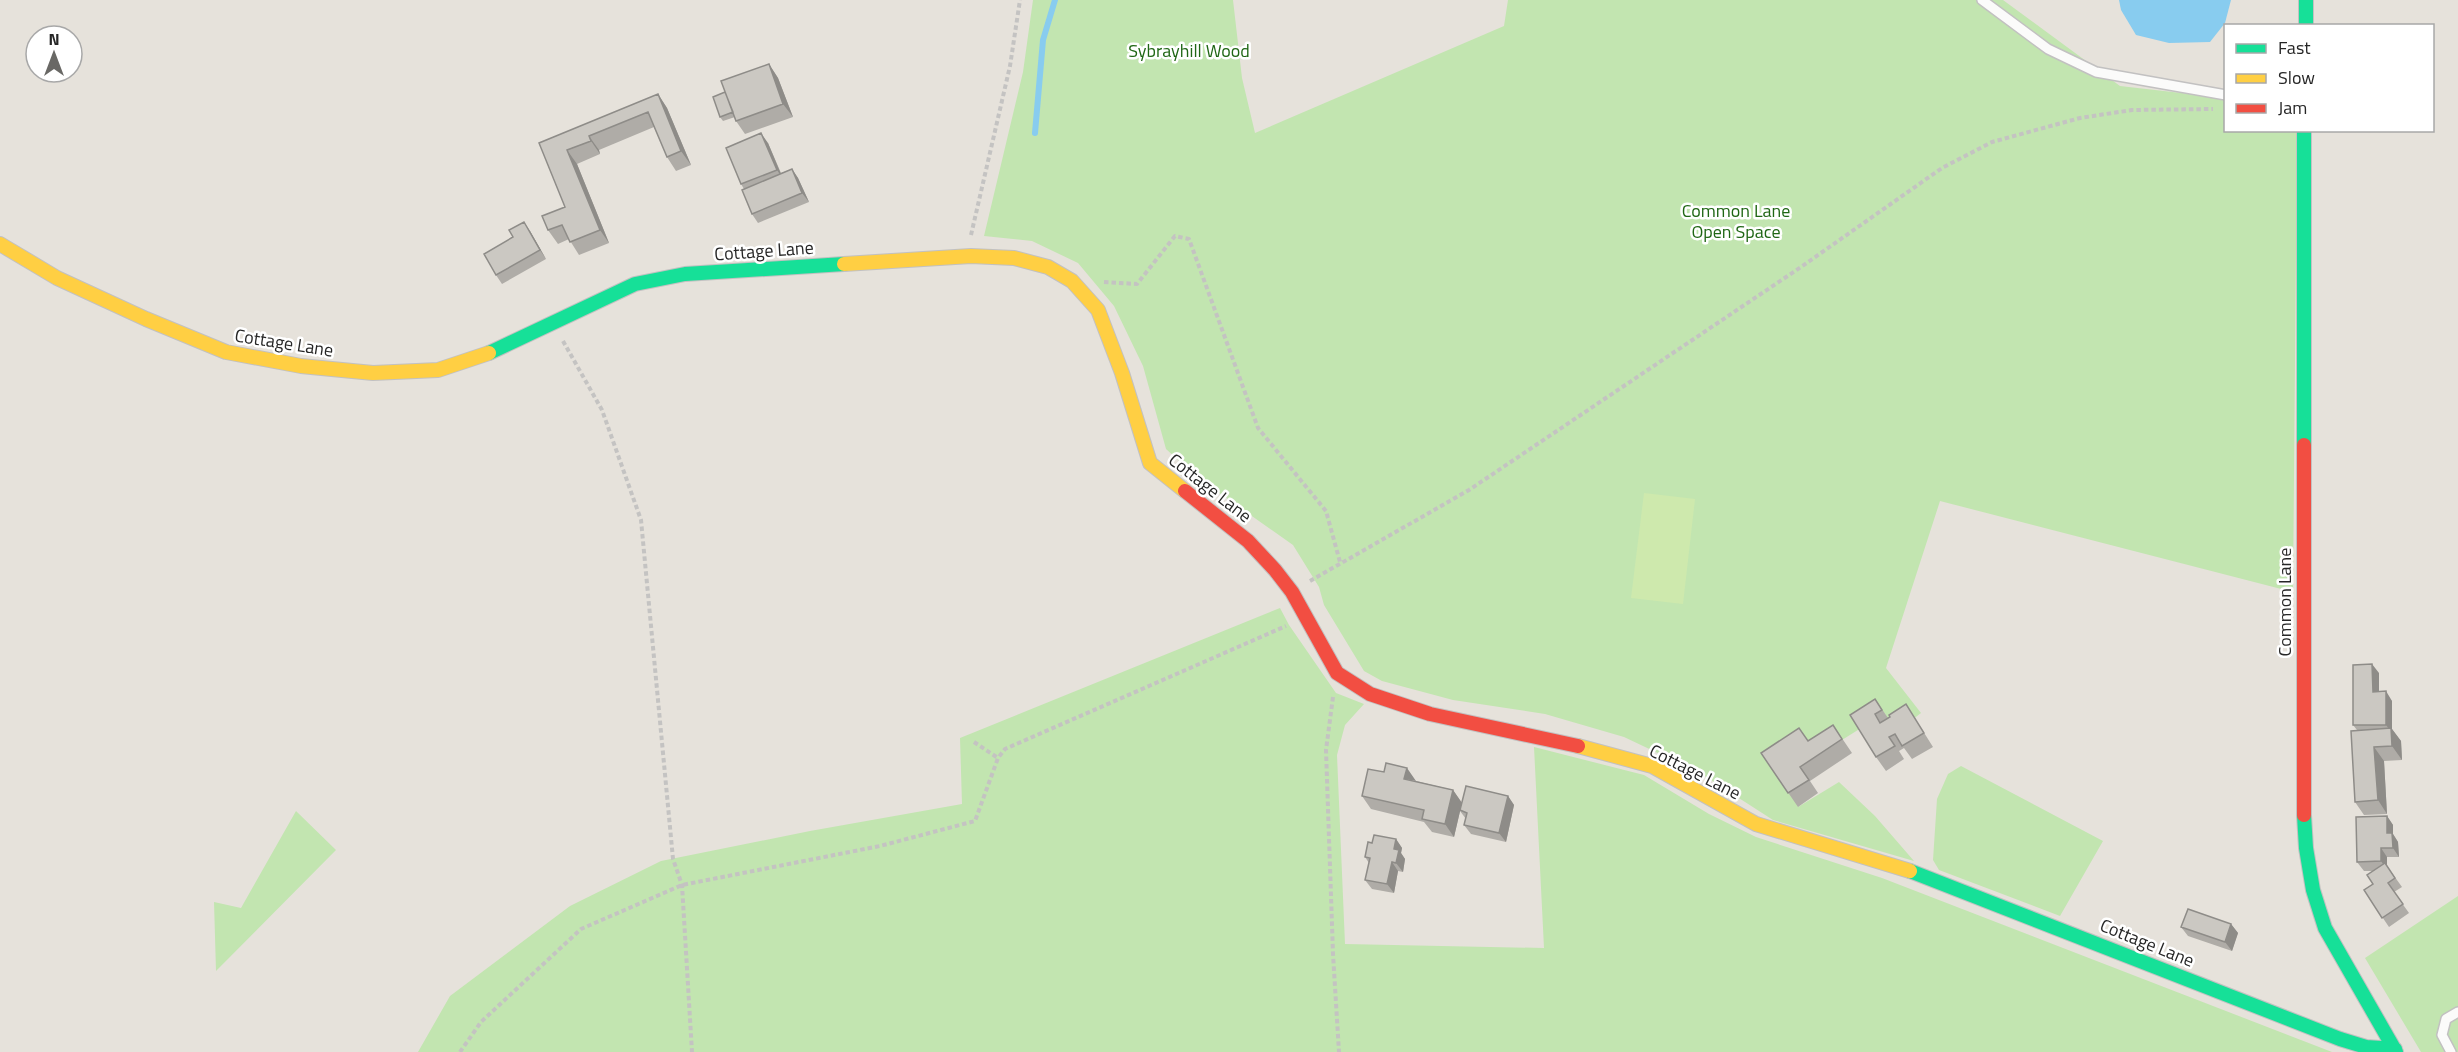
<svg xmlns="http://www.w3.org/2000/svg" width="2458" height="1052" font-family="'Titillium Web',sans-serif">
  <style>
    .green { fill: #c2e5b0 }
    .pitch { fill: #cee9ad }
    .water { fill: #88ccef }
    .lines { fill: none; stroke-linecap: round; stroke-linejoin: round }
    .stream { stroke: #88ccef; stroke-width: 6 }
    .lane-casing { stroke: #c2c1c1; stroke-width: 12 }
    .fast-casing { stroke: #c2c1c1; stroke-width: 16 }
    .slow-casing { stroke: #c2c1c1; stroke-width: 16 }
    .jam-casing { stroke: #c2c1c1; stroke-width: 16 }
    .path { stroke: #c4c3c2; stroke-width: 4; stroke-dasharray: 4.5 3; stroke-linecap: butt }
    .lane { stroke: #fbfbfa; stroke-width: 9 }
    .fast { stroke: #16e098; stroke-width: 14 }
    .slow { stroke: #ffcf43; stroke-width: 14 }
    .jam { stroke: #f24e42; stroke-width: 14 }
    .wall { fill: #afaca7 }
    .shaded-wall { fill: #8e8c88 }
    .building { fill: #cbc8c2; stroke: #8e8c88; stroke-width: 1.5 }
    .labels { text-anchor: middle; stroke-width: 5; stroke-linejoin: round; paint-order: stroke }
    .park-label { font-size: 18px; fill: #1f6614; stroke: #fff }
    .street-label { font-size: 18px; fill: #262626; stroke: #fff }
  </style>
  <rect width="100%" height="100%" fill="#e6e2db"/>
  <path class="green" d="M1033,0h200l9,78 13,55 249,-107 4,-26h495l117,86 105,12 1,32 71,1 -4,461 -353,-91 -54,167 35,45 -31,24 -5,-24 -67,42 -20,52 41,-25 36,34 39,45 -141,-41 -73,-47 -76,-36 -79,-23 -92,-14 -71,-19 -18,-10 -40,-66 -5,-18 -26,-42 -95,-67 -32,-29 -23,-83 -29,-60 -36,-43 -46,-22 -48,-5 39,-164z
    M1280,608l9,17 47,68 28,11 -19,21 -8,30 8,189 199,4 -10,-201 110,28 65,39 47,23 126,41 450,174h-1914l32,-56 120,-90 91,-45 149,-30 152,-27 -2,-66z
    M1961,766l142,75 -43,75 -121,-46 -6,-10 4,-61 11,-25z
    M296,811l40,39 -120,121 -2,-69 27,6z
    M2458,896v156h-37l-56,-94z"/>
  <path class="pitch" d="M1644,493l51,6 -12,105 -52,-6z"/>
  <path class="water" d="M2119,0h112l-6,23 -15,19 -41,1 -33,-8 -15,-25z"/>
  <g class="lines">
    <path class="stream" d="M1035,133l8,-93 12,-40"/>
    <g class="lane-casing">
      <path id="lane" d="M1982,0l66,49 48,23 130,23
        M2451,1052l-9,-17 4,-16 12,-7"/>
    </g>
    <g class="fast-casing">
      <path id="fast" d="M2306,0v26
        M489,353l146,-69 50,-10 159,-10
        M2304,445v-315
        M2304,815l2,33 7,42 12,38 71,124
        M1910,871l430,168 26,8 29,2"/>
    </g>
    <g class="slow-casing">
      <path id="slow" d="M0,244l57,34 89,41 80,33 75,14 72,7 65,-3 51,-17
        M844,264l127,-8 43,2 34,9 24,14 26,29 24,63 28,90 35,28
        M1578,746l74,20 104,58 154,47"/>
    </g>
    <g class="jam-casing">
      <path id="jam" d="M2304,445v370
        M1185,491l63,50 27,29 17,22 45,81 33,21 60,20 148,32"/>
    </g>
    <path class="path" d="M971,235l39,-169 10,-66
      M1104,282l33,2 38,-48 14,3 69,189 68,83 14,51
      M563,341l39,69 39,110 32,339 9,26 10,167
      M1310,581l159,-91 332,-223 141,-99 50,-26 88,-24 52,-8 81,-1
      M1333,697l-7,53 7,204 6,98
      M974,742l24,16
      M460,1052l21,-30 100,-93 101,-44 198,-39 95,-25 23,-63 7,-9 281,-123"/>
    <use href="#lane" class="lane"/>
    <use href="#fast" class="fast"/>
    <use href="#slow" class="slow"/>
    <use href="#jam" class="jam"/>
  </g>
  <path class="wall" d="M769,64l9,14 15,39 -48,17 -9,-13 -1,-4 -12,4 -3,-4 5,-25z
    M658,94l9,14 24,57 -15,6 -9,-14 -13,-30 -55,23 1,4 -23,10 32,79 -30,12 -10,-16 -11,5 -10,-14 17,-23 -26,-64z
    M768,143l13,30 11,-4 6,9 11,24 -51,21 -6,-9 -8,-25 -3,-5z
    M530,231l16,28 -44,25 -6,-9z
    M2379,673v19l13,9v28l9,12 1,19 -18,1 3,53 -23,1 -9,-13 2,-72 -4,-5z
    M1875,699l13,19 18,-14 27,43 -21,12 -8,-11 -5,3 5,8 -18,12 -10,-14 -26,-42z
    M1833,725l19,28 -42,28 8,12 -20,14 -37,-54 47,-12z
    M1416,781l37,9 9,13 46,-7 6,9 -8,37 -35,-8 -7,-9 2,-6 -6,-8 -6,26 -22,-5 -8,-10 -53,-13 -9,-13z
    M2387,816l6,9v9l5,8 1,15h-12v9l15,21 -8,5 15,21 -20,14 -25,-37 9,-6v-13h-9l-7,-9z
    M1396,839l6,9 -1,5 4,6 -2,13 -5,-1 -4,22 -22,-4 -7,-9 4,-17 -4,-6 7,-14z
    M2231,924l7,9 -6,18 -44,-15 -7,-9z"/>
  <path class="shaded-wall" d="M769,64l9,14 15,39 -10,-13z
    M658,94l9,14 24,57 -10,-14z
    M761,133l7,10 15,36 -6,-9z
    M589,136l10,14 1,4 -9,-13z
    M567,150l10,14 32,79 -9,-13z
    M792,169l6,9 11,24 -7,-9z
    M524,222l6,9 16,28 -6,-9z
    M2372,664l7,9v28l-6,-9z
    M2386,691l6,10v28l9,12 1,19 -10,-14v-13l-6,-8z
    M2374,747l10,14 3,53 -9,-14z
    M1407,768l9,13 -12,-2z
    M1453,790l9,13 -8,34 -9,-13z
    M1508,796l6,9 -8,37 -7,-9z
    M2387,816l6,9v9l5,8 1,15 -6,-9 -6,-15z
    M1396,839l6,9 -1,5 4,6 -2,13 -7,-9 -2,-14z
    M2381,848l6,9v9l15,21 -15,-21v4l-6,-9z
    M1392,862l6,9 -4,22 -7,-9z
    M2231,924l7,9 -6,18 -7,-9z"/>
  <path class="building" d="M769,64l14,40 -47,17 -15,-40z
    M725,92l8,20 -13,5 -7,-20z
    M658,94l23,57 -14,6 -19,-45 -59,24 2,5 -24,9 33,80 -30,12 -8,-17 -14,5 -6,-14 23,-9 -26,-64z
    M761,133l16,37 -36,14 -15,-36z
    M792,169l10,24 -50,21 -10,-24z
    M524,222l16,28 -44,25 -12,-21 29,-17 -4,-7z
    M2372,664l1,28 13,-1v34h-33v-60z
    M1875,699l7,11 -7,4 5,9 10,-6 -1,-2 17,-11 18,29 -22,13 -7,-12 -6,3 6,9 -19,11 -26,-42z
    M1833,725l9,14 -42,28 9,13 -21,13 -27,-40 38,-25 9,13z
    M2391,728l1,18 -18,1 4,53 -23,2 -4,-71z
    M1386,763l21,5 -3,11 49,11 -8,34 -23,-5 2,-9 -62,-14 6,-27 16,3z
    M1466,786l42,10 -9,37 -35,-8 3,-12 -7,-3z
    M2387,816v17h5l1,15h-12v13l-24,1 -1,-45z
    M1374,835l22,4 -2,10 5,1 -3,13 -4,-1 -5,22 -22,-4 5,-22 -5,-1 3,-15 4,1z
    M2385,863l10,15 -7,5 15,21 -21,14 -18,-28 9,-6 -6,-9z
    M2188,909l43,15 -6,18 -44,-15z"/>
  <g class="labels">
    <g class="park-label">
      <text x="1189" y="57">Sybrayhill Wood</text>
      <text x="1736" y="217">Common Lane<tspan x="1736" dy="21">Open Space</tspan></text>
    </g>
    <g class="street-label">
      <text transform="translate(764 251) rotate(-4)" y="6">Cottage Lane</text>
      <text transform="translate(284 343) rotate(9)" y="6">Cottage Lane</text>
      <text transform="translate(1210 488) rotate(38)" y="6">Cottage Lane</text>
      <text transform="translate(2285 602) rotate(-90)" y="6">Common Lane</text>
      <text transform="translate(1695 772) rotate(27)" y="6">Cottage Lane</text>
      <text transform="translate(2147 943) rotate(22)" y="6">Cottage Lane</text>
    </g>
  </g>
  <rect x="2224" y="24" width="210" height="108" fill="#ffffff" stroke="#a8a8a8" stroke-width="1.5"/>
  <rect x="2236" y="44" width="30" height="9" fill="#16e098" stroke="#a8a8a8" stroke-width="1.5"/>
  <text x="2278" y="54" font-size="18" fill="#262626">Fast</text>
  <rect x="2236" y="74" width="30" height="9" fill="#ffcf43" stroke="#a8a8a8" stroke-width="1.5"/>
  <text x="2278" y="84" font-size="18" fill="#262626">Slow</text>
  <rect x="2236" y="104" width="30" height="9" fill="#f24e42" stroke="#a8a8a8" stroke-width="1.5"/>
  <text x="2278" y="114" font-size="18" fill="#262626">Jam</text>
  <g transform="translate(54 54)"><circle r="28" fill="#ffffff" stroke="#a8a8a8" stroke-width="1.5"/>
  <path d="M0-4.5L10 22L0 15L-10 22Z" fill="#696865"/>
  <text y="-9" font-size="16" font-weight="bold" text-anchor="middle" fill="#262626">N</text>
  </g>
</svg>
